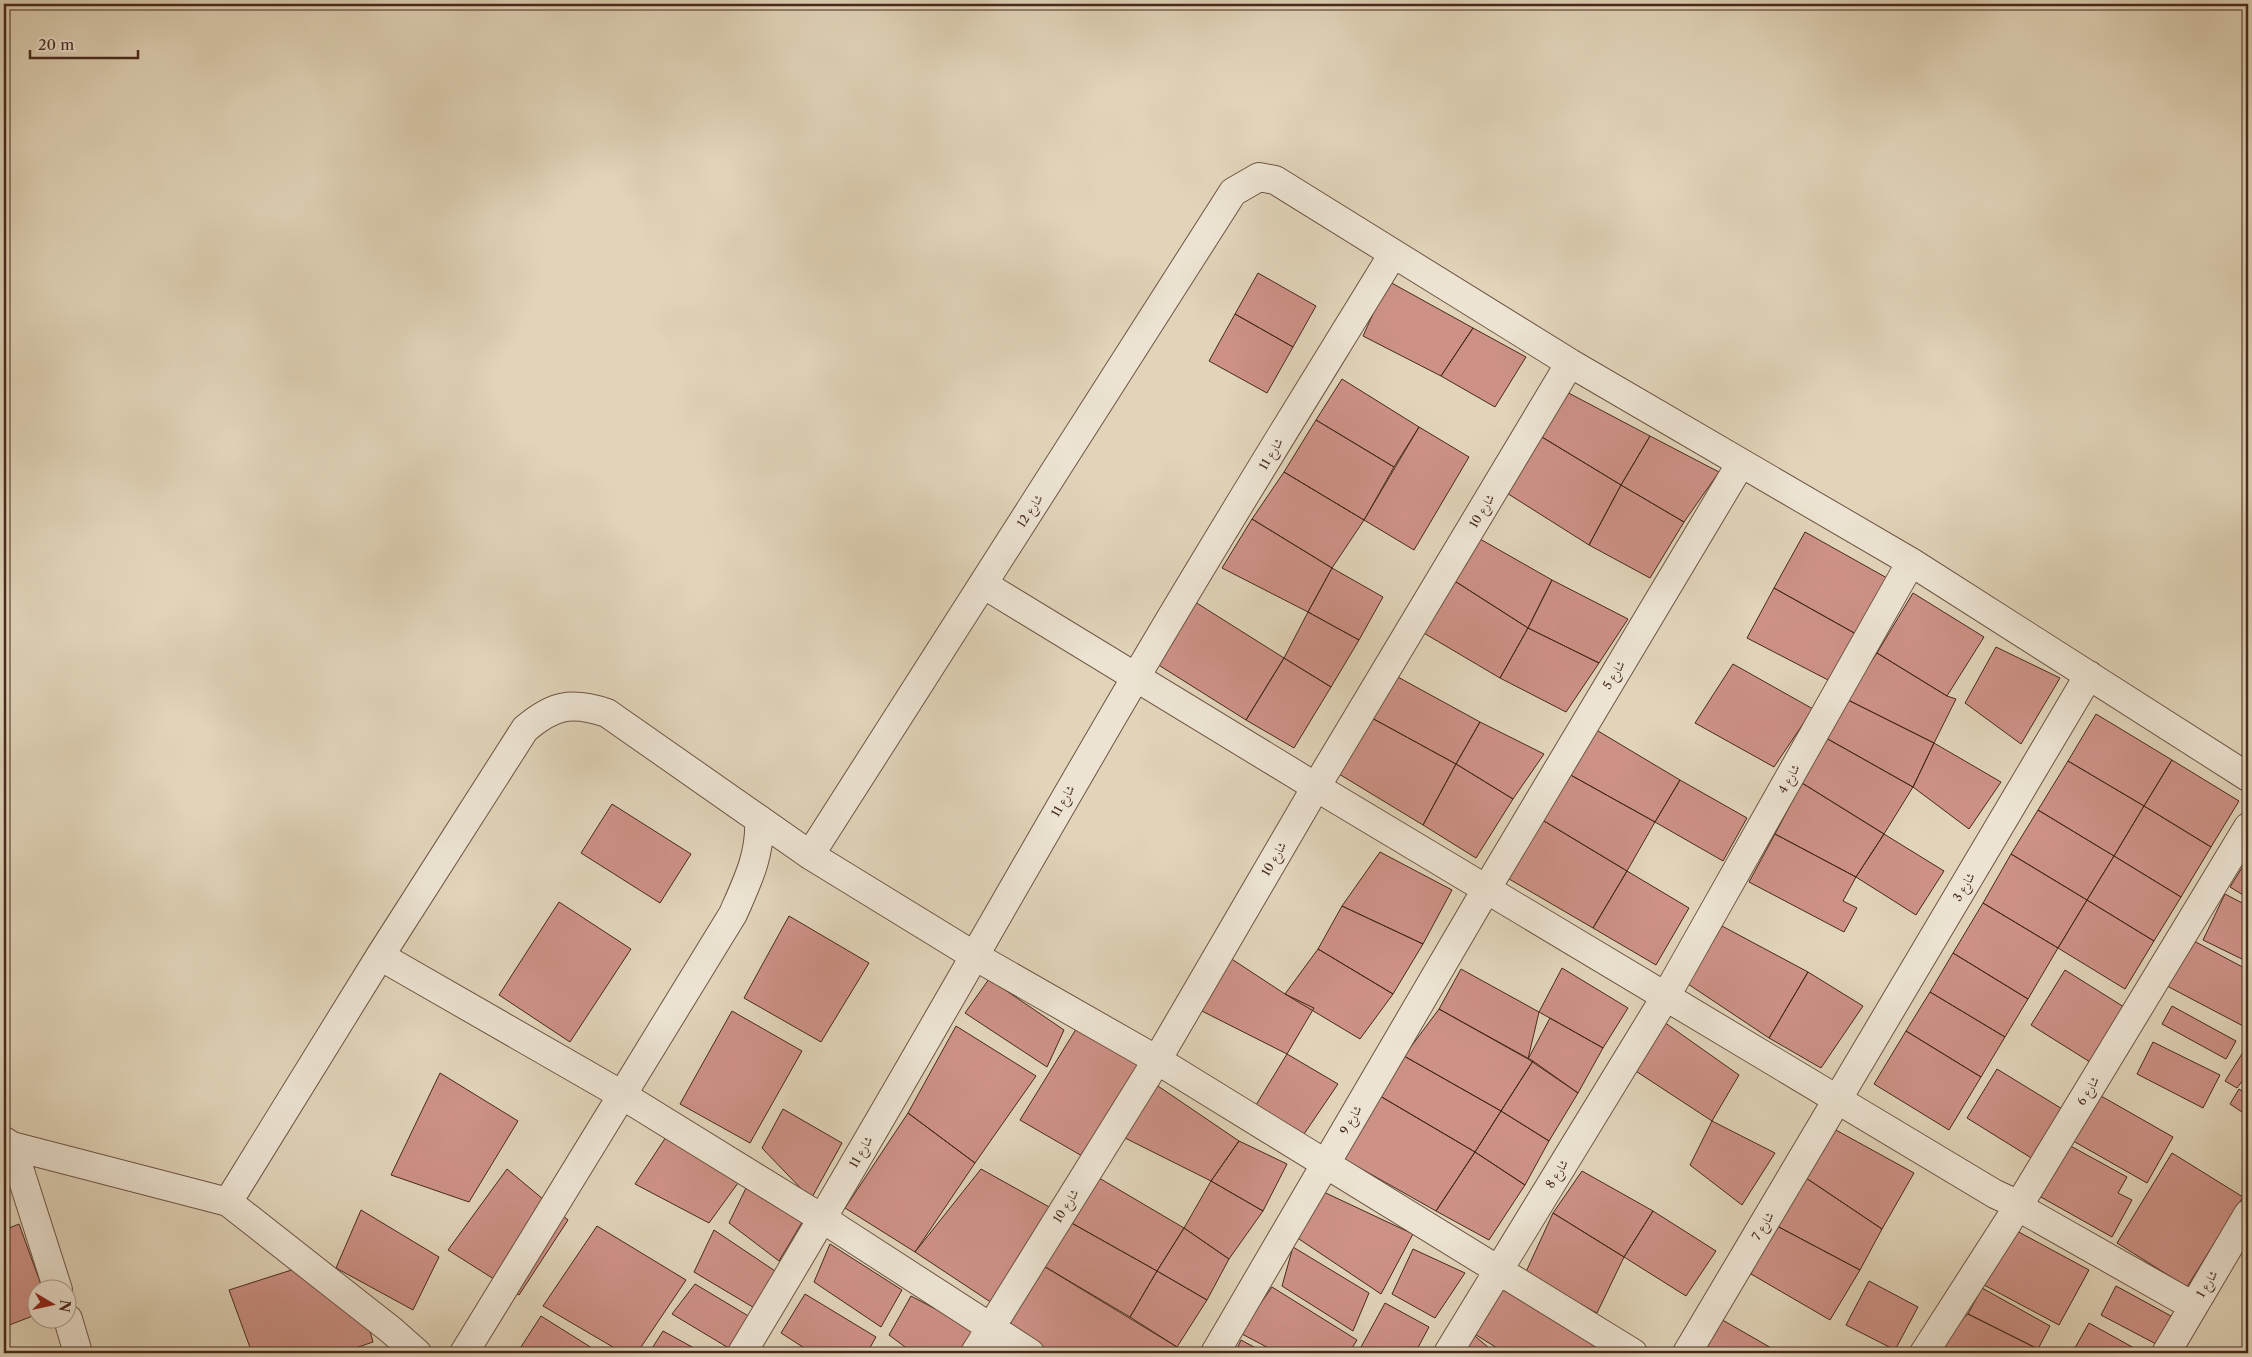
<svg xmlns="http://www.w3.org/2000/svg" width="2252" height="1357" font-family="'Libre Caslon Text',Amiri,serif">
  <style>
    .building { fill: #cd9186; stroke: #47291d }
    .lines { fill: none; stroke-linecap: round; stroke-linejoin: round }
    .minor-casing { stroke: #6e5444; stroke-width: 30 }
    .minor { stroke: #ece3d2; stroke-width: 28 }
    .labels { text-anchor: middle; stroke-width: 4; stroke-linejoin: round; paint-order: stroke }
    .street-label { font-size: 12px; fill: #47291d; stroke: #ece3d2 }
  </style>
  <rect width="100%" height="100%" fill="#e1d4b9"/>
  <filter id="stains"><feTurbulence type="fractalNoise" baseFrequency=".004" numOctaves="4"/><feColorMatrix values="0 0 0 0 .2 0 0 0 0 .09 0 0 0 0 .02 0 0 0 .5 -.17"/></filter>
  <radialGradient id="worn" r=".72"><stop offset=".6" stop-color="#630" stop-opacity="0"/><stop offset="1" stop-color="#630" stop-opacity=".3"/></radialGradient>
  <path class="building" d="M1258,273l58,33 -23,41 -58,-33z
    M1388,281l85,47 -32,48 -78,-40z
    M1235,314l58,33 -26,46 -58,-32z
    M1473,328l53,29 -31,50 -54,-31z
    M1342,379l77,48 -25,40 -78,-47z
    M1561,389l89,47 -29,49 -89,-54z
    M1316,420l78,47 -30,53 -80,-48z
    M1419,427l50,30 -55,93 -50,-30z
    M1532,431l89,54 -32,60 -87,-55z
    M1650,436l69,36 -35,50 -63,-37z
    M1284,472l80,48 -32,48 -80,-49z
    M1621,485l63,37 -34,56 -61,-33z
    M1252,519l80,49 -24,44 -86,-44z
    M1805,532l82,46 -31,56 -82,-46z
    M1473,535l79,45 -24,48 -78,-50z
    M1332,568l51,29 -24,43 -51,-28z
    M1450,578l78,50 -28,50 -83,-49z
    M1552,580l76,39 -29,44 -71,-35z
    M1774,588l82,46 -26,47 -83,-43z
    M1913,593l71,44 -37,59 -70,-43z
    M1195,602l89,56 -38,62 -89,-56z
    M1308,612l51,28 -28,47 -47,-29z
    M1528,628l71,35 -33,49 -66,-34z
    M1996,647l64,31 -39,66 -56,-41z
    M1877,653l70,43 9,3 -22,44 -88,-44z
    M1284,658l47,29 -37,61 -48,-28z
    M1733,664l80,45 -39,58 -79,-44z
    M1396,676l84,46 -24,42 -86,-47z
    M1846,699l88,44 -21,44 -87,-49z
    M2096,714l76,46 -28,46 -76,-45z
    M1370,717l86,47 -33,61 -89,-54z
    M1480,722l64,32 -31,45 -57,-35z
    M1593,728l87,52 -25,42 -88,-49z
    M1826,738l87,49 -29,47 -82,-51z
    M1934,743l67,39 -32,47 -56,-42z
    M2172,760l67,41 -28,46 -67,-41z
    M2068,761l76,45 -30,50 -76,-46z
    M1456,764l57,35 -37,59 -53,-33z
    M1567,773l88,49 -28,49 -88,-53z
    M1680,780l67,38 -24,43 -68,-39z
    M1802,783l82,51 -28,43 -81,-43z
    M612,804l79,50 -31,49 -79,-50z
    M2144,806l67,41 -30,50 -67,-41z
    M2038,810l76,46 -27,44 -76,-46z
    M1539,818l88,53 -34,57 -89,-52z
    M1775,834l81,43 -13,24 14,7 -13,24 -95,-50z
    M1884,834l60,37 -28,44 -60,-38z
    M1380,852l72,38 -29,54 -81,-38z
    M2011,854l76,46 -29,48 -75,-45z
    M2114,856l67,41 -27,44 -67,-41z
    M2248,858v40l-18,-11z
    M1627,871l62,37 -33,57 -63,-37z
    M2225,894l23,12v56l-45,-22z
    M2087,900l67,41 -29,48 -67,-41z
    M559,902l72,47 -61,93 -71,-47z
    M1983,903l75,45 -30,51 -75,-46z
    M1342,906l81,38 -30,50 -75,-45z
    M789,916l80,47 -48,79 -77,-44z
    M1722,926l86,46 -39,66 -81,-54z
    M2192,940l56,30v52l-3,5 -78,-41z
    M1318,949l75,45 -33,45 -75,-45z
    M1953,953l75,46 -23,38 -75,-45z
    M1224,954l61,40 29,14 -27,46 -99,-50z
    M1562,968l66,40 -25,40 -64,-36z
    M1461,969l78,43 -11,47 -89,-50z
    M2065,970l59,37 -34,55 -59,-37z
    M1808,972l55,34 -42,62 -52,-30z
    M989,979l75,51 -17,37 -82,-54z
    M1930,992l75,45 -24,40 -75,-46z
    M2172,1006l64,35 -10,18 -64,-35z
    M1439,1009l94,52 -32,50 -97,-55z
    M732,1011l70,40 -52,92 -70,-39z
    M1550,1018l53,30 -25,45 -50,-34z
    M1664,1022l75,53 -27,46 -87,-57z
    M956,1026l80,50 -61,87 -67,-50z
    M1078,1026l66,35 -62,95 -62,-36z
    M1906,1031l75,46 -32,53 -75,-46z
    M2153,1042l67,33 -17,33 -66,-34z
    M2245,1049l3,2v22l-11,15 -12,-7z
    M1287,1054l51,30 -34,50 -48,-29z
    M1404,1056l97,55 -26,41 -95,-56z
    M1533,1061l45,32 -29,48 -48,-30z
    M1997,1069l75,46 -31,49 -74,-46z
    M440,1073l78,48 -49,81 -78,-27z
    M1152,1082l87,59 -28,40 -90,-45z
    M2239,1089l9,6v21l-18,-12z
    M2094,1092l79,45 -26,46 -79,-45z
    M1380,1096l95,56 -39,59 -92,-52z
    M783,1109l59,34 -31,56 -49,-51z
    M1501,1111l48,30 -24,44 -50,-33z
    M908,1113l67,50 -60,89 -70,-44z
    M1712,1121l63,32 -33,52 -52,-40z
    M1834,1129l80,44 -32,56 -76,-51z
    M666,1137l72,46 -29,40 -74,-39z
    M1239,1141l48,23 -24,47 -52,-30z
    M2067,1144l60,33 -9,16 14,7 -20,37 -73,-41z
    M1475,1152l50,33 -36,55 -53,-29z
    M2172,1153l71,44 -56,90 -70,-44z
    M507,1169l61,51 -49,75 -71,-45z
    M981,1169l70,39 -59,95 -77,-51z
    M1582,1171l71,40 -29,46 -71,-44z
    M1094,1175l90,53 -27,43 -89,-50z
    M1806,1178l76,51 -22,41 -85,-45z
    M1211,1181l52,30 -34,48 -45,-31z
    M747,1186l57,33 -25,42 -50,-38z
    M1313,1187l100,47 -32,60 -85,-57z
    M361,1210l78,47 -26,53 -77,-42z
    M1653,1211l63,40 -30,45 -62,-39z
    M1553,1213l71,44 -27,56 -72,-39z
    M1068,1221l89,50 -27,46 -93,-55z
    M19,1224l24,66h-5v24l-34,13v-97z
    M1775,1225l85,45 -30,50 -79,-46z
    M597,1226l89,54 -49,73h-14l-80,-47z
    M1184,1228l45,31 -22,41 -50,-29z
    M714,1230l61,41 -19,38 -62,-37z
    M2015,1230l74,40 -30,55 -75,-40z
    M830,1244l72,46 -21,37 -67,-45z
    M1293,1247l76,46 -16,38 -71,-45z
    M1413,1249l52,24 -30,45 -43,-24z
    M1037,1262l140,85 -4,6h-123l-48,-31z
    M304,1266l62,51 7,25 -32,11h-89l-23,-63z
    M1157,1271l50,29 -30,47 -47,-30z
    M1489,1278l124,75h-108l-40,-25z
    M1869,1281l49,26 -23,43 -49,-25z
    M695,1284l55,33 -18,33 -60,-36z
    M2116,1286l55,30 -15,28 -55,-29z
    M1272,1287l85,53 -8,13h-71l-38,-20z
    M1982,1288l68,38 -12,23 -70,-35z
    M805,1294l71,43 -9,16h-55l-31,-20z
    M911,1296l64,34 -14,23h-48l-24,-18z
    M1385,1303l44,24 -14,26h-46l-8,-6z
    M1712,1314l68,39h-87z
    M1968,1314l70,35 -2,4h-97l16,-29z
    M541,1316l59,37h-83z
    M2089,1323l54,30h-71z
    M663,1331l40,22h-54z
    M1469,1331l26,22h-45z
    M1241,1340l24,13h-30z"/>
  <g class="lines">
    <g class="minor-casing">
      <path id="minor" d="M983,584l333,203 679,407 24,11 10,8 164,93
        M810,855l423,-663 26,-15 16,3 295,183 341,199 337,215
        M380,956l242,139 201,124 207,134
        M4,1141l8,5 216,56 163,128 26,23
        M12,1146l46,144
        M228,1202l152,-246 145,-227c28,-24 46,-28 82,-16l203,142 163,100 184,105 476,293
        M68,1319l10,34
        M464,1353l269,-439c14,-32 28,-59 26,-95
        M742,1353c134,-221 260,-448 391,-671 84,-144 173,-286 260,-428
        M975,1353l182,-293 159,-273 254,-424
        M1215,1353l272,-465 254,-425
        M1448,1353l218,-357 245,-434
        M1687,1353l402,-678
        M1924,1353l95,-148 229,-378
        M2166,1353l82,-139"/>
    </g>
    <use href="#minor" class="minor"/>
  </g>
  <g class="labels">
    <g class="street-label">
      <text transform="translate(1271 454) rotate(-59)" y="4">شارع 11</text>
      <text transform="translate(1030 511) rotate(-57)" y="4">شارع 12</text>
      <text transform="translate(1482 511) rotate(-59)" y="4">شارع 10</text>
      <text transform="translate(1614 675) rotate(-59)" y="4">شارع 5</text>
      <text transform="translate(1789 779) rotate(-61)" y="4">شارع 4</text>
      <text transform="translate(1063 801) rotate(-60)" y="4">شارع 11</text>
      <text transform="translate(1274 859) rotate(-60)" y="4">شارع 10</text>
      <text transform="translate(1964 887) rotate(-60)" y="4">شارع 3</text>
      <text transform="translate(2088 1091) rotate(-59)" y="4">شارع 6</text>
      <text transform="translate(1351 1120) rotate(-60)" y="4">شارع 9</text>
      <text transform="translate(861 1152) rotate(-60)" y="4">شارع 11</text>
      <text transform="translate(1557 1174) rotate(-58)" y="4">شارع 8</text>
      <text transform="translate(1066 1206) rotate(-58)" y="4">شارع 10</text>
      <text transform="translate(1763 1226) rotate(-59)" y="4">شارع 7</text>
      <text transform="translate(2207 1284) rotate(-59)" y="4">شارع 1</text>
    </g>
  </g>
  <rect width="2252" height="1357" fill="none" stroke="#e1d4b9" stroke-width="20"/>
  <rect x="5" y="5" width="2242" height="1347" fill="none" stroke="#47291d" stroke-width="2.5"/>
  <rect x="10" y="10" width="2232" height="1337" fill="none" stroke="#47291d"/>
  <g transform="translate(52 1304) rotate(99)"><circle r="24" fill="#ece3d2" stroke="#aa998a"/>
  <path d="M0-4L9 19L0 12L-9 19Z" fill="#8f2418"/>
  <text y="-8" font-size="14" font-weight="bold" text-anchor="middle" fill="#47291d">N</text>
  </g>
  <path d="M30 50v8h108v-8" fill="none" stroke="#47291d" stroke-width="2.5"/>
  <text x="38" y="50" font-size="15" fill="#47291d" stroke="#ece3d2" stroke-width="4" paint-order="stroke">20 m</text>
  <rect width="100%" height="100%" filter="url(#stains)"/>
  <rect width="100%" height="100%" fill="url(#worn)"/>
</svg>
